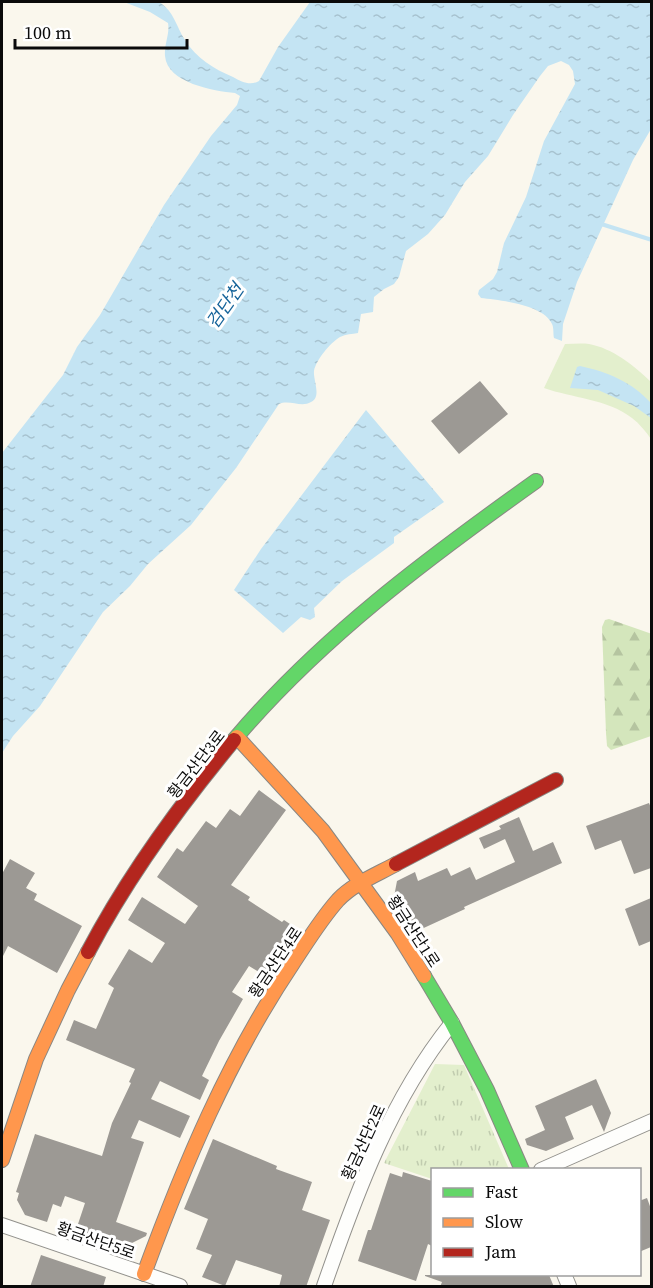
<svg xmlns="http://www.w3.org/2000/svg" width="653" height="1288" font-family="'Source Serif 4','Noto Sans KR',serif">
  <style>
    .grass { fill: #e3efcd }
    .forest { fill: url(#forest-firs) }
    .park { fill: url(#park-tufts) }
    .water { fill: url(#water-ripples) }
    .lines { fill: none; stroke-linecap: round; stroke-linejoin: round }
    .stream { stroke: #c4e4f3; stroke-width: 4 }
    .building { fill: #9c9994 }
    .street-casing { stroke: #92918c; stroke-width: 16 }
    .fast-casing { stroke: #898783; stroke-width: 16 }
    .slow-casing { stroke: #898783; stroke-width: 16 }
    .jam-casing { stroke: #898783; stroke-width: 16 }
    .street { stroke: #fefefc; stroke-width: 14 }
    .fast { stroke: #63d668; stroke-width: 14 }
    .slow { stroke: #ff974d; stroke-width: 14 }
    .jam { stroke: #b3261e; stroke-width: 14 }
    .labels { text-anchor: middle; stroke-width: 6; stroke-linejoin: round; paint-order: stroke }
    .street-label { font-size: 16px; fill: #0a0a0a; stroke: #fff }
    .water-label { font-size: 18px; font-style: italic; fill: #16649a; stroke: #fff }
  </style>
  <defs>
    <pattern id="forest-firs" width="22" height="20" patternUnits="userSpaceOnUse" patternTransform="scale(1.5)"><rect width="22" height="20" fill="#d4e6bc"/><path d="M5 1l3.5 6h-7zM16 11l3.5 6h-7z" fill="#b5c4a0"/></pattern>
    <pattern id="park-tufts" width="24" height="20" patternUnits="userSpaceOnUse" patternTransform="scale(1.5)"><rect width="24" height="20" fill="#e3efcd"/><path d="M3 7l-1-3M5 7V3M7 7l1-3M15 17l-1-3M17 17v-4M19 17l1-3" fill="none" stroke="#c1ccaf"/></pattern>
    <pattern id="water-ripples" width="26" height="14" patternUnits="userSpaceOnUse" patternTransform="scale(1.5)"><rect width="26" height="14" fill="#c4e4f3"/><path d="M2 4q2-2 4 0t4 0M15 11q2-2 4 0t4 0" fill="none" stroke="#a7c2cf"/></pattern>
  </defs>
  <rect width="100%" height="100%" fill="#faf7ed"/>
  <path class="grass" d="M565,344c8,0 16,-1 24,0 23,4 46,22 62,38v57c-5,-7 -11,-15 -19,-21 -24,-19 -60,-20 -88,-30z"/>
  <path class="forest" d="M609,619l43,15 -1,102 -40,14 -4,-4 -1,-13 -4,-106 3,-7z"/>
  <path class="park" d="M435,1064l29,1 45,104 -77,1v9l-48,-16z"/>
  <path class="water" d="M124,2h35c15,9 17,24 26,38 11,18 29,29 48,37 9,5 17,9 26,4l19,-34 32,-45h341v127l-18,31 -56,122 -14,42 -1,17 -8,-3c-1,-4 0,-10 -2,-14 -8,-19 -52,-24 -71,-26l-3,-4 1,-4 14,-11 4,-7 7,-29 22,-46 18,-56 31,-57 -2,-13 -4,-6 -8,-4 -13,5 -8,10 -27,39 -25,41 -23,26 -20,33 -17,19 -22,17 -7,26 -5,7 -10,5 -10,8 -1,15 -12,2 -3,19c-6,1 -12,1 -18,4 -10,6 -24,23 -26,34 -1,9 8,26 -3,31 -10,6 -22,-3 -32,2l-43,64 -45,57 -43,39 -18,22 -27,26 -63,94 -27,30 -11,17v-300l61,-78 14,-28 23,-32 64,-110 47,-69 26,-31 3,-9 -5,-3c-21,-2 -68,-10 -70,-37 -1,-12 5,-22 3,-33l-18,-11z
    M580,366c28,6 52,16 71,37v15l-17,-12 -36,-16 -28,-2 7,-21z
    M366,410l78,92 -50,35v6l-52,38 -28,27 1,9 -5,3 -9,-3 -18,16 -49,-43 27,-41z"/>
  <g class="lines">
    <path class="stream" d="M598,223l54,17"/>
  </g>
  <path class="building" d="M480,381l28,33 -49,40 -28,-33z
    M259,790l27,20 -55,75 19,12 -2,3 34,22 2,-2 9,6 -25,38 5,4 -6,9 -18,-11 -17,26 11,7 -24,42 -17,35 7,4 -9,20 -40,-19 -9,18 39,17 -10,22 -41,-18 -8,18 13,4 -28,80 31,11 -1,3 -22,11 -48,-17 9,-27 -20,-7 -4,11 -8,-3 -6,18 -22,-7 -8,-15 2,-7 -3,-1 19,-58 67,22 10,-33 19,-40 -2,-1 6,-13 -69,-29 8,-20 22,9 18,-41 -6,-4 21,-35 23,14 13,-20 -37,-23 14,-23 43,27 13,-18 -41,-29 20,-29 6,4 23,-31 10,7 14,-19 10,7z
    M649,803l2,5v60l-17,6 -13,-34 -26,10 -9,-24z
    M519,817l14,34 20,-9 9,21 -98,44 1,2 -50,23 -22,-30 4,-21 18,-9 3,9 29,-13 4,8 19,-9 6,13 39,-18 -10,-23 -21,10 -5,-11 22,-9 -2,-3z
    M10,859l25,14 -9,15 11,6 -3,6 48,26 -25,47 -49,-27 -6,12v-84z
    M651,898v43l-12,5 -14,-37z
    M596,1079l15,34 -7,19 -12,-27 -27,12 9,22 -28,12 -19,-6 -2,-6 20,-9 -10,-24z
    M213,1139l64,27 -1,3 36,13 -10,28 28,10 -24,67h-27l3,-12 -46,-15 -11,26 -23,-9 10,-22 -16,-6 12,-30 -24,-10z
    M403,1172l29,9v65l-4,-2 -12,37 -58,-20 10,-31h3l19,-57 12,4z
    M647,1198l4,11v38l-12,5v-51z
    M41,1255l65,22 -3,10h-73z
    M425,1275h124l5,12h-114l2,-5 -17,-6z"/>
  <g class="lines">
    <g class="street-casing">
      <path id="street" d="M541,1170l111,-49
        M2,1225l178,61
        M564,1274l5,12
        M324,1286c32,-92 66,-186 128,-263"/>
    </g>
    <g class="fast-casing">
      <path id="fast" d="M234,740c86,-102 194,-182 302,-259
        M424,976l28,47 35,67 35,80"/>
    </g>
    <g class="slow-casing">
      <path id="slow" d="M237,737l86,94 75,103 26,42
        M2,1160l34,-101 32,-69 20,-38
        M144,1274c40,-109 84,-214 149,-311 14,-21 28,-44 45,-63 15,-16 38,-25 58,-36"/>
    </g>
    <g class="jam-casing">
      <path id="jam" d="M396,864l160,-84
        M88,952c40,-76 91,-146 146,-212"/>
    </g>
    <use href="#street" class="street"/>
    <use href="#fast" class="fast"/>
    <use href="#slow" class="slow"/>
    <use href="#jam" class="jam"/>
  </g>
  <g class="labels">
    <g class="street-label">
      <text transform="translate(196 764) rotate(-52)" y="6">황금산단3로</text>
      <text transform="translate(414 931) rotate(57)" y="6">황금산단1로</text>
      <text transform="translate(275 962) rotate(-56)" y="6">황금산단4로</text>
      <text transform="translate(363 1142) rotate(-65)" y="6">황금산단2로</text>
      <text transform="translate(96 1240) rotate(19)" y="6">황금산단5로</text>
    </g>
    <g class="water-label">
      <text transform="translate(225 306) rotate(-55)" y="6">검단천</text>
    </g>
  </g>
  <rect width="653" height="1288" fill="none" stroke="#0a0a0a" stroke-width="6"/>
  <rect x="431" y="1168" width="210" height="108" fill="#ffffff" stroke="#9d9d9d" stroke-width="1.5"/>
  <rect x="443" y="1188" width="30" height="9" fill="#63d668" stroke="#9d9d9d" stroke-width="1.5"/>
  <text x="485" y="1198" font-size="18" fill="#0a0a0a">Fast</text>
  <rect x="443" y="1218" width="30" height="9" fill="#ff974d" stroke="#9d9d9d" stroke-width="1.5"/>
  <text x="485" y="1228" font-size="18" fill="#0a0a0a">Slow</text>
  <rect x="443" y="1248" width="30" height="9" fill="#b3261e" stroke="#9d9d9d" stroke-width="1.5"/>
  <text x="485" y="1258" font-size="18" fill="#0a0a0a">Jam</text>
  <path d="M15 39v9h172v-9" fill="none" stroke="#0a0a0a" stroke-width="3"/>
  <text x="24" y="39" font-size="18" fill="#0a0a0a" stroke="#ffffff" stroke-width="4.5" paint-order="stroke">100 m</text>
</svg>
